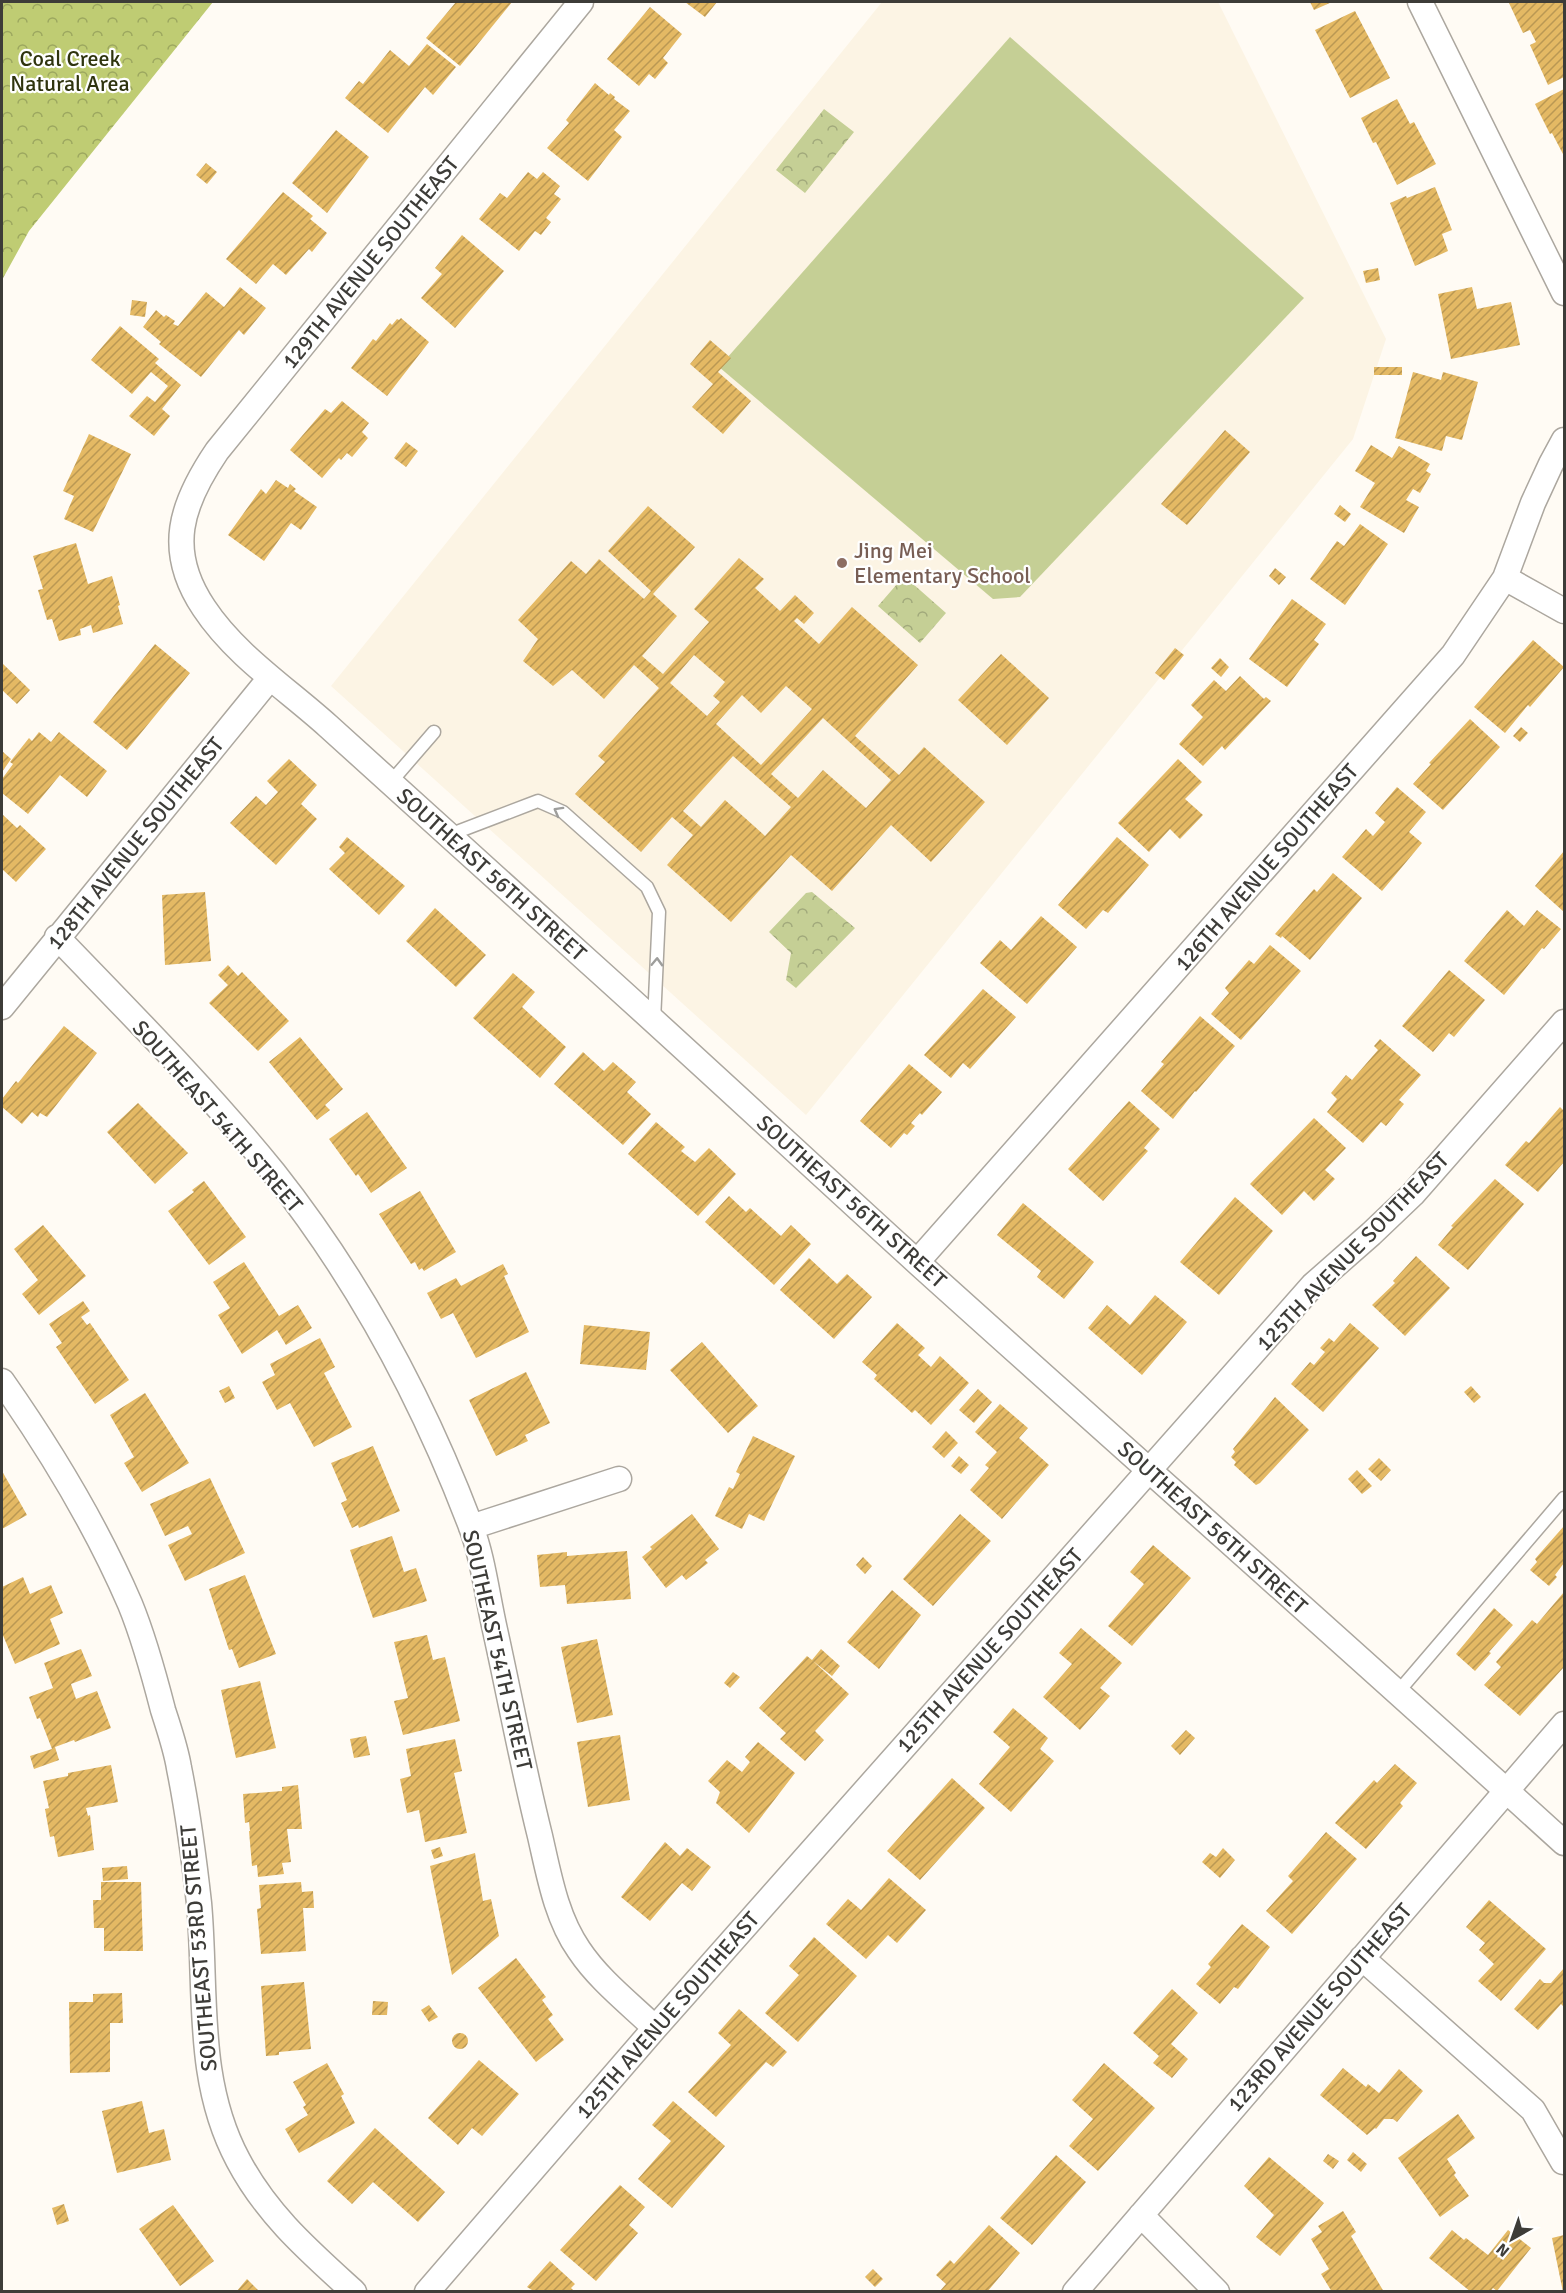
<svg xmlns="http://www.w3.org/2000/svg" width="1566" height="2293" font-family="Signika,sans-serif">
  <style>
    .built { fill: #fcf4e4 }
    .forest { fill: url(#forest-crowns) }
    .park { fill: url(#park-crowns) }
    .pitch { fill: #c5cf95 }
    .building { fill: url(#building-hatch); fill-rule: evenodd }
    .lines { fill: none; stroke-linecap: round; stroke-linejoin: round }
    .lane-casing { stroke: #aca79f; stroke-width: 15 }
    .street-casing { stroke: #aca79f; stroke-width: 27 }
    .lane { stroke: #fff; stroke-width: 12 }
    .street { stroke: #fff; stroke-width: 24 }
    .oneway { stroke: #9e9e9c }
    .education-dot { fill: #8d6e63; stroke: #fff; stroke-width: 2 }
    .labels { text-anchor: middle; stroke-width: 4.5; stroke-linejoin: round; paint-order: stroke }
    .park-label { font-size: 22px; fill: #2f340e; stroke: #fff }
    .street-label { font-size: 22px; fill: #3d3c38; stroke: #fff }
    .education-label { font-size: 22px; fill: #785e54; stroke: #fff; text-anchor: start }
  </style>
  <defs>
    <pattern id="forest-crowns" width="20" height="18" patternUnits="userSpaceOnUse" patternTransform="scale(1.5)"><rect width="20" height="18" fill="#bfcc73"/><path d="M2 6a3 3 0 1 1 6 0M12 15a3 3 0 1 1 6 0" fill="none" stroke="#9ca75f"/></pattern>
    <pattern id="park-crowns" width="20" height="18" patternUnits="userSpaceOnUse" patternTransform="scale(1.5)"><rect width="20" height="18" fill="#c5cf95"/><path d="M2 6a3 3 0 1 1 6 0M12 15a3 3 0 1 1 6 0" fill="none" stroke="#a1a97b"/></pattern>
    <pattern id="building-hatch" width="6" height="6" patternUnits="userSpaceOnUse" patternTransform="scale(1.5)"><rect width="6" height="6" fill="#e4b964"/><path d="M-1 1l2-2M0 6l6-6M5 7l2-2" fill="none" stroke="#ba9853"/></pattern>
  </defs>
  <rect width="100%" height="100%" fill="#fffbf4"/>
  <path class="built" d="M882,2h336l168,337 -33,100 -547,676 -475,-429z"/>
  <path class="forest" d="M2,2h211l-184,229 -27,49z"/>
  <path class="park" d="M824,109l30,23 -49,61 -29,-23z
    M904,576l42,37 -26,30 -42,-37z
    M812,892l43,36 -59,60 -10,-8 5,-27 -22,-21 37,-39z"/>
  <path class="pitch" d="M1010,37l294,261 -284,299 -27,2 -274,-232z"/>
  <path class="building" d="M456,2h56l-52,64 -34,-28z
    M685,2h32l-12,15z
    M1310,2h22l-18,8z
    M1512,2h52v75l-16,8 -18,-40 6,-3 -6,-12 -7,3 -14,-30z
    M650,7l32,27 -19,24 5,5 -13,16 -6,-5 -10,12 -32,-27z
    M1355,11l35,67 -40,20 -35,-68z
    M427,44l29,23 -23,28 -8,-8 -37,46 -43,-35 14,-17 4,3 27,-34 19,16z
    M595,83l14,12 1,-2 5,4 -1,2 16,12 -16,19 8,7 -34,44 -41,-33 22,-25 -3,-3z
    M1564,89v67l-12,-23 -2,1 -15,-30z
    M1397,99l13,25 4,-2 22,42 -39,21 -21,-43 -3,1 -12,-25z
    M336,130l33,27 -42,56 -35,-30z
    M206,163l11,9 -10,12 -11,-9z
    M528,172l9,7 6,-7 17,14 -6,8 7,5 -15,19 5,4 -10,13 -6,-4 -16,20 -40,-32 21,-26 7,5z
    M1435,187l17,43 -10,4 6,17 -33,15 -25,-63 16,-7 1,2z
    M283,192l30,24 -3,3 17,14 -15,19 -3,-3 -23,26 -13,-11 -17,20 -30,-25z
    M462,235l42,36 -49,57 -34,-30 21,-24 -7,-6z
    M1378,268l2,12 -14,3 -3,-12z
    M240,287l26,21 -22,27 -5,-5 -38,47 -42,-33 2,-2 -18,-15 13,-17 8,7 2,-2 9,6 -2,3 5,2 28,-34 18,15z
    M1472,287l5,22 34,-7 9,43 -69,14 -13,-65z
    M132,300l15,2 -2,15 -15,-2z
    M401,318l28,24 -42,54 -36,-28 22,-29 3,2 14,-18 2,2 5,-6 2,1z
    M120,326l39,33 -4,4 26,22 -19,24 8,7 -16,20 -25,-20 18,-20 8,6 13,-16 -17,-14 -19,22 -41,-34z
    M710,340l21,18 -13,14 33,29 -28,33 -31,-27 21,-23 -23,-20z
    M1374,367h28v8h-28z
    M1413,372l28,8 2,-8 35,10 -16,58 -16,-4 -4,15 -47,-13z
    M342,401l27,22 -7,9 6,6 -16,19 -5,-4 -6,7 -2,-2 -17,20 -32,-28 35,-41 6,4z
    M1225,430l25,22 -63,73 -26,-21z
    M89,434l42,20 -38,78 -29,-13 10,-23 -11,-5z
    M406,442l12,9 -12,16 -12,-9z
    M1371,445l21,13 7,-12 31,18 -4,7 5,3 -11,19 -7,-4 -7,11 13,7 -15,26 -44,-26 15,-24 -20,-12z
    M276,480l12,8 2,-4 6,5 -2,2 23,16 -16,23 -10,-7 -27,38 -36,-26 33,-46 5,5z
    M1340,505l11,9 -6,8 -11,-8z
    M648,506l47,41 -42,47 24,22 -35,40 21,18 46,-52 -15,-13 45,-51 25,21 -9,9 25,23 15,-16 19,18 -10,11 -7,-6 -3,3 25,23 33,-37 66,58 -63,71 44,39 25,-28 61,55 -54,60 -40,-37 -59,66 -41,-36 -60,67 -64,-57 26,-30 -21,-18 -31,35 -66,-58 30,-32 -7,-6 61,-68 -25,-23 -30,34 -32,-29 -19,16 -30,-25 15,-22 -20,-19 53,-59 15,13 13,-15 45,40 7,-8 -43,-40zM694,655l31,27 -12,14 7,6 -13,14 -37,-33zM786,686l26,23 -51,56 -45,-41 26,-29 19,18zM823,718l68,62 -25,28 -43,-38 -25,28 -27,-24zM733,756l58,51 -26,29 -40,-36 -24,27 -18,-16z
    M1360,524l28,20 -43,61 -35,-26 27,-38 7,5z
    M76,543l12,41 24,-8 8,29 -2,1 5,18 -30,9 -2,-8 -11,4 1,6 -22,6 -7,-22 -5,1 -9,-30 5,-1 -10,-33z
    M1275,568l11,9 -7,8 -10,-9z
    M1292,599l34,25 -12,16 5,4 -32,43 -38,-28z
    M1533,640l31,27 -34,40 -2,-2 -23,28 -31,-26z
    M155,644l35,29 -63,77 -34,-28z
    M1175,648l9,7 -20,25 -9,-7z
    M1001,654l48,44 -42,47 -49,-45z
    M1220,658l9,9 -8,10 -10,-9z
    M2,663l28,27 -13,14 -15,-14z
    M1240,676l24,23 2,-2 5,4 -46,49 -3,-4 -19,20 -24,-22 24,-27 -12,-12 23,-25 12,11z
    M1470,719l30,28 -57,63 -30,-26 18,-20 -2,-1z
    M1521,727l7,6 -8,9 -7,-6z
    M39,732l12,10 8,-10 48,39 -20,26 -27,-22 -32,39 -26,-21v-14l11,-15 -3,-2 19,-24 3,3z
    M2,751l9,8 -9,13z
    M289,759l28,26 -16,19 16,15 -41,46 -46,-42 26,-27 10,9 12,-13 -11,-11z
    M1178,759l24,23 -17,17 18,16 -23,24 -10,-10 -21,23 -31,-29z
    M1397,787l29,25 -17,20 13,11 -40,48 -40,-34 24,-28 7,7 12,-14 -10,-9z
    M2,814l15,14 3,-3 26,24 -30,33 -14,-13z
    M347,837l58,49 -26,29 -50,-46 16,-16 -6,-6z
    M1117,837l32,28 -41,48 -5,-3 -17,19 -28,-24z
    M1564,851v61l-29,-26z
    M1333,873l29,25 -52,62 -28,-24 -1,2 -6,-4 39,-45 3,3z
    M205,892l6,69 -46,4 -3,-70z
    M435,908l51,47 -30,32 -50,-46z
    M1507,910l17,16 13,-16 24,19 -17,20 -2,-1 -38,47 -40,-34z
    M1041,916l36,31 -50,57 -47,-41 20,-23 11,10z
    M1270,945l31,26 -60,69 -30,-26 18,-21 -4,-5 24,-28 5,4z
    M228,965l10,11 4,-4 47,49 -31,30 -49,-48 19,-18 -10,-10z
    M1449,970l36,30 -31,37 -5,-4 -16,19 -31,-26z
    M513,973l22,19 -13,15 44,40 -26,31 -67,-60z
    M983,989l33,28 -46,52 -7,-6 -12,15 -27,-23z
    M1200,1016l35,30 -39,46 -1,-1 -22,28 -32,-28 23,-27 -3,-2z
    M64,1026l33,27 -50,64 -7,-4 -2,4 -6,-5 -10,12 -20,-17v-8l14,-18 2,2z
    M300,1037l43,52 -18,16 5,5 -13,10 -48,-58z
    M1380,1039l41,36 -22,25 5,4 -18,22 -5,-4 -18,21 -36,-31 10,-13 -6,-6 15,-18 6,5 26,-30 -4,-4z
    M583,1052l21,19 9,-9 23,20 -9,10 24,22 -28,31 -69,-61z
    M909,1064l33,28 -20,23 -2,-2 -9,10 4,3 -8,9 -3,-2 -13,15 -31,-27z
    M1129,1101l31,28 -16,19 4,3 -45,50 -35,-32z
    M138,1103l50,50 -33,31 -48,-52z
    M1560,1107l4,4v51l-26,30 -33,-27 21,-24 3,2z
    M367,1112l40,56 -36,25 -13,-19 -2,2 -27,-37z
    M1314,1118l32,30 -21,22 10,9 -21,22 -10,-10 -22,24 -32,-31z
    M656,1122l29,25 -4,4 14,11 14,-14 27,26 -38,42 -70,-62z
    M1495,1179l29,25 -56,66 -30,-25 15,-18 -2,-1z
    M204,1181l42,56 -37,28 -41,-54 26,-19 -2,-2z
    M420,1191l36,61 -32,19 -2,-3 -3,2 -4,-8 -4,2 -32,-50z
    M729,1196l17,16 4,-4 31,28 10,-11 20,19 -37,41 -69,-63z
    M1235,1197l38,34 -54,64 -39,-33z
    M1023,1203l71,59 -30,37 -27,-22 4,-6 -44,-36z
    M43,1225l43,51 -47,39 -17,-21 16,-14 -24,-31z
    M1416,1256l34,32 -45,48 -33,-31 23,-22 -2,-2z
    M809,1258l28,26 10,-10 25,23 -38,42 -54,-49z
    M244,1262l35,54 19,-11 14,23 -26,17 -9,-15 -35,24 -24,-39 12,-7 -17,-26z
    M503,1264l5,10 -4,2 25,56 -53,26 -23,-45 -12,6 -14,-26 29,-15 5,8z
    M1155,1295l32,27 -45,53 -54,-47 19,-23 23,20z
    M83,1301l7,10 -9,6 6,8 3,-2 39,57 -34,24 -39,-57 6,-4 -13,-19z
    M897,1323l28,25 -7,7 13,12 9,-11 29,27 -38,42 -16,-15 -3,3 -38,-34 3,-4 -15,-13z
    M1350,1323l29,25 -56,64 -32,-28 19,-22 4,3 11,-13 -5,-4 9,-10 5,4z
    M584,1325l66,7 -4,38 -66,-6z
    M320,1338l15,29 -11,6 28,54 -38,20 -24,-44 -13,7 -15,-28 13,-7 -5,-11z
    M702,1342l56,64 -30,27 -58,-63z
    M526,1372l24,51 -25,12 3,6 -32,15 -27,-56z
    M229,1386l6,12 -10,5 -6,-12z
    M1471,1386l10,11 -7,6 -10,-11z
    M978,1389l14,13 -18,21 -15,-13z
    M145,1393l44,70 -47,29 -18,-29 10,-6 -24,-42z
    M1275,1397l34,33 -49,53 -4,2 -22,-20 2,-3 -5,-5 4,-5 -2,-3z
    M1000,1404l28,24 -9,10 30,27 -47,54 -32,-29 19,-22 -4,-3 12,-13 -22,-20z
    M946,1431l12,12 -14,15 -12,-11z
    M753,1436l42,20 -31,65 -15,-7 -7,15 -27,-13 14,-29 4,2 7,-15 -4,-2z
    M373,1446l27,65 -41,17 -1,-3 -6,3 -11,-25 6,-3 -16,-37z
    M959,1456l10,9 -8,9 -10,-8z
    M1379,1458l12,12 -10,11 -13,-12z
    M1357,1470l15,16 -10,8 -14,-15z
    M2,1471l25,44 -25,14z
    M210,1478l35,75 -60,28 -17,-36 24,-11 -4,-8 -23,10 -15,-32z
    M692,1514l27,35 -14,11 3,3 -22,17 -4,-5 -16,13 -24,-31 10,-8 -2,-2z
    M960,1514l31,27 -58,65 -30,-27z
    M1564,1526v37l-9,12 2,2 -8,9 -19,-16 7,-8 -2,-3z
    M392,1536l12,36 12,-4 11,33 -54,17 -23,-68z
    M1153,1545l38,33 -59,68 -24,-20 36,-42 -14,-12z
    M627,1551l4,48 -64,5 -2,-19 -25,2 -3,-32 30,-3v4z
    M863,1557l9,9 -7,8 -9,-9z
    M245,1575l31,79 -37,14 -7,-19 -3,1 -20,-61z
    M23,1577l7,17 21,-9 12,28 -13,6 10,25 -45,20 -13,-31v-46z
    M892,1590l29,25 -42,54 -32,-27z
    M1564,1592v75l-44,49 -36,-31 17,-18 -5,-5 36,-42 5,4z
    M1494,1608l19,17 -24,27 2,1 -16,18 -19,-17z
    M1081,1628l41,35 -22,25 10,8 -30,34 -37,-33 29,-33 -13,-11z
    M427,1635l6,25 12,-3 15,64 -57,14 -9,-34 14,-3 -14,-56z
    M597,1639l16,76 -36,8 -16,-76z
    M81,1649l11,27 -21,8 5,15 21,-8 14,37 -36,14 -1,-2 -19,7 4,13 -25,9 -4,-13 22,-7 -12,-31 -3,1 -8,-22 24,-9 -9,-25z
    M821,1649l19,17 -8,10 -19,-15 36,33 -34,37 9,9 -19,21 -25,-22 6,-6 -27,-25 48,-52 5,4z
    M733,1672l7,5 -10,11 -6,-5z
    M260,1681l16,67 -40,10 -15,-68z
    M1013,1708l35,30 -8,11 14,12 -43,51 -32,-28 31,-37 -17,-15z
    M1186,1730l9,8 -15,17 -9,-9z
    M620,1735l10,65 -42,7 -11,-65z
    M366,1736l4,19 -16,3 -4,-19z
    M455,1739l7,32 -8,2 13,60 -42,9 -6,-32 -12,3 -7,-34 11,-3 -5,-27z
    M758,1742l37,31 -46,60 -33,-30 4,-11 -12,-11 19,-21 15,12 8,-10 -5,-5z
    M1395,1764l22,19 -17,20 3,3 -37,43 -31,-26 39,-43 3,3z
    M111,1765l7,37 -32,6 2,8 2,-1 4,35 -36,7 -4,-21 -4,1 -5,-28 4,-1 -6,-27 25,-5v-3z
    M952,1778l33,30 -65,72 -33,-29z
    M298,1785l4,44h-15l4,33 -9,1 2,11 -26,3 -1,-12 -5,1 -3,-35h1l-1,-9 -4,1 -2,-29 39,-3v-4z
    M1326,1832l31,27 -65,75 -26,-23 27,-30 -5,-5z
    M665,1842l15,14 7,-8 24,19 -19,24 -10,-8 -32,38 -29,-24z
    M440,1847l3,9 -9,3 -3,-9z
    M1223,1848l12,12 -15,18 -18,-16 8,-9 6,4z
    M475,1853l8,48 8,-2 8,37 -47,39 -22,-109z
    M127,1866l1,13 -25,2 -1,-13z
    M889,1878l37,32 -29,33 -9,-8 -22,24 -40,-35 22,-25 13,11z
    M101,1882h40l2,69h-39v-23h-10l-1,-28h8z
    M301,1882l1,10 11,-1 1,17h-11l3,43 -45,3 -4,-45 4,-1 -2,-23z
    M1489,1900l57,49 -45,52 -23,-20 16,-17 -15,-14 6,-7 -19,-16z
    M1242,1924l28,23 -32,42 -4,-2 -14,17 -24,-20 15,-17 -3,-3z
    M814,1937l43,39 -59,66 -33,-29 34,-38 -10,-9z
    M516,1958l30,39 -4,3 11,15 -5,4 16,21 -28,22 -58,-74z
    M1564,1968v39l-3,-3 -23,26 -24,-21 26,-30 4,4h7z
    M304,1982l7,67 -32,3v3l-13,1 -5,-70z
    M1172,1989l26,24 -27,31 17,15 -16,19 -19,-15 6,-7 -26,-23z
    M122,1993l1,30h-13v49l-40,1 -1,-71h24v-8z
    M373,2001l15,1 -1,13h-15z
    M429,2005l9,12 -9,5 -8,-12z
    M739,2009l48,43 -14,15 -7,-5 -50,55 -28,-25 43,-47 -13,-12z
    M452 2041a8 8 0 1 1 16 0a8 8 0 1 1-16 0Z
    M479,2060l40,34 -37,42 -10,-8 -14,17 -30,-27z
    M327,2063l17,31 -3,2 14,27 -56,30 -14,-24 23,-14 -5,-8 3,-2 -13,-23z
    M1104,2063l51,45 -57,63 -29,-25 24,-27 -21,-19z
    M1343,2068l23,19 2,-3 11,9 20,-24 24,22 -26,31 -4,-3h-9l-8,10 -1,-1 -8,7 -47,-40z
    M142,2101l7,32 15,-4 7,31 -54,13 -15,-62z
    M673,2101l52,45 -53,62 -34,-29 33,-38 -19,-16z
    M1458,2114l17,24 -28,21 9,14 -2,2 15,21 -29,21 -42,-59z
    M375,2128l70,64 -27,30 -45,-40 -21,22 -25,-23z
    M1353,2152l14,12 -6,8 -14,-12z
    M1328,2154l11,7 -6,8 -10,-8z
    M1056,2155l30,27 -54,63 -32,-27z
    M1269,2157l55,46 -44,53 -24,-19 18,-22 -30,-29z
    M620,2185l25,22 -16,18 9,8 -42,48 -36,-31z
    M64,2204l5,17 -12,4 -5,-17z
    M173,2205l41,56 -34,25 -41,-57z
    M1343,2211l13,21 -5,4 33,56h-52l-11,-18 8,-5 -18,-30 11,-7 -4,-6z
    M989,2225l31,28 -33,39h-48l7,-8 -10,-9 14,-15 4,4z
    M1452,2230l12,10 2,-2 22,17 20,-25 23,18 -34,43 -4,-3 -3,4h-19l-42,-34z
    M1564,2235v57h-1l-11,-54z
    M550,2261l25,23 -4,4 4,4h-45l2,-2 -5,-3z
    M873,2269l10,10 -8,8 -10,-10z
    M247,2279l13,13h-24z"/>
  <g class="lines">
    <g class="lane-casing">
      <path id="lane" d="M390,783l44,-51
        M449,835l89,-34 25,11 84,75 12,25 -5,109
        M1398,1692l166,-194"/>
    </g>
    <g class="street-casing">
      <path id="street" d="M581,2l-364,449c-36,53 -52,99 -13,157 31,47 83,81 124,118 87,79 175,158 262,237 110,99 218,200 328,300 215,194 432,385 646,580
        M1420,2l144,291
        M1505,578l59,33
        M57,937c74,77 150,153 217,236 83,105 148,225 196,351 13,33 17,71 25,106 15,68 28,138 45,206 9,39 16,81 39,114 20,30 50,53 76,78
        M2,1007l268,-329
        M917,1262l536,-607 52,-77 28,-75 18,-39 13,-24
        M2,1381c49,70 94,144 128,223 14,34 24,71 33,106 6,19 13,39 16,58 9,44 15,91 20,135 8,88 -4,177 39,257 29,55 71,91 116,132
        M471,1527l148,-48
        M1362,1958l171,152 30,52
        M1141,2215l76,77
        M427,2292l228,-264 658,-743 58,-51 42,-40 151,-172
        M1075,2292l489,-568"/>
    </g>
    <use href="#lane" class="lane"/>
    <use href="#street" class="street"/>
  </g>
  <defs><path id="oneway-chevron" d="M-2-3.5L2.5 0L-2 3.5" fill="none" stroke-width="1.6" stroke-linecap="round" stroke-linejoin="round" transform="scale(1.5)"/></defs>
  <g class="oneway">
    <use href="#oneway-chevron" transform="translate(558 811) rotate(-151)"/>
    <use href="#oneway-chevron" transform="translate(657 962) rotate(-88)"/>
  </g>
  <circle class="education-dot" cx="842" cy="563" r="6"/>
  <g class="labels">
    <g class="park-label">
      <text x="70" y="66">Coal Creek<tspan x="70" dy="25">Natural Area</tspan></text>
    </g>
    <g class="street-label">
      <text transform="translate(370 262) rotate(-51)" y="8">129TH AVENUE SOUTHEAST</text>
      <text transform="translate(135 843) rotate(-51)" y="8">128TH AVENUE SOUTHEAST</text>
      <text transform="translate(1266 867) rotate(-49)" y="8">126TH AVENUE SOUTHEAST</text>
      <text transform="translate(492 874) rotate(42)" y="8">SOUTHEAST 56TH STREET</text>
      <text transform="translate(218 1116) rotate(49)" y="8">SOUTHEAST 54TH STREET</text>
      <text transform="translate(852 1201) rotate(42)" y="8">SOUTHEAST 56TH STREET</text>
      <text transform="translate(1352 1251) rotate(-46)" y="8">125TH AVENUE SOUTHEAST</text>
      <text transform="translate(1213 1527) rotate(42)" y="8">SOUTHEAST 56TH STREET</text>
      <text transform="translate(498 1650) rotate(77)" y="8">SOUTHEAST 54TH STREET</text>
      <text transform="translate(989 1650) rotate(-48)" y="8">125TH AVENUE SOUTHEAST</text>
      <text transform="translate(198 1948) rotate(-95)" y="8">SOUTHEAST 53RD STREET</text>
      <text transform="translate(1319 2007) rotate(-49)" y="8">123RD AVENUE SOUTHEAST</text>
      <text transform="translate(667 2015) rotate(-49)" y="8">125TH AVENUE SOUTHEAST</text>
    </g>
    <g class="education-label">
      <text x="854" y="558">Jing Mei<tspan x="854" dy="25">Elementary School</tspan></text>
    </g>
  </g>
  <rect width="1566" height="2293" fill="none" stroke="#3d3c38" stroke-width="6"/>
  <g transform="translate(1512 2239) rotate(220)" stroke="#ffffff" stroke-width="4.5" paint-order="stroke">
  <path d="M0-4.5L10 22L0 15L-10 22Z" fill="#3d3c38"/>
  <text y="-9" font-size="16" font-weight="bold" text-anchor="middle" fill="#3d3c38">N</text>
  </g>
</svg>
